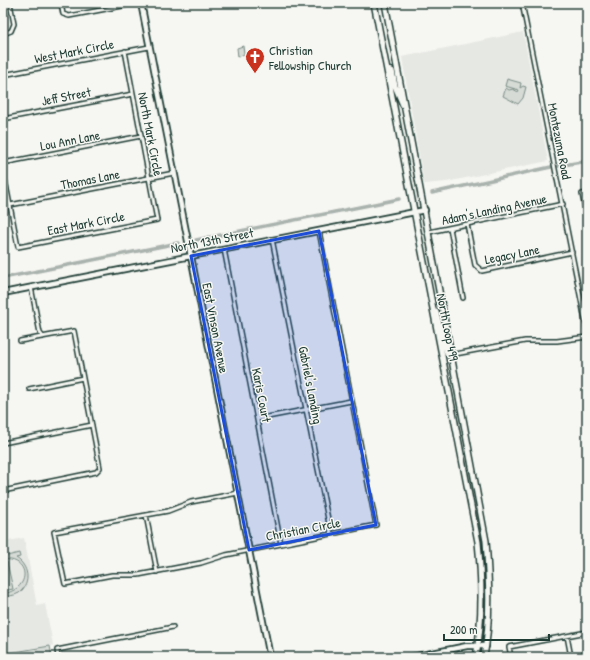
<svg xmlns="http://www.w3.org/2000/svg" width="590" height="660" font-family="'Patrick Hand',sans-serif">
  <style>
    .built { fill: #e6e8e4 }
    .green { fill: #d6dbd6; stroke: #7a8c85 }
    .lines { fill: none; stroke-linecap: round; stroke-linejoin: round }
    .canal { stroke: #aab3ae; stroke-width: 3.5 }
    .street-casing { stroke: #1f3d34; stroke-width: 6 }
    .secondary-casing { stroke: #1f3d34; stroke-width: 8 }
    .primary-casing { stroke: #1f3d34; stroke-width: 8 }
    .street { stroke: #f6f6f2; stroke-width: 3 }
    .secondary { stroke: #f6f6f2; stroke-width: 4.5 }
    .primary { stroke: #f6f6f2; stroke-width: 5 }
    .marked { fill: #1d4ed8; fill-opacity: 0.2; stroke: #1d4ed8; stroke-width: 3; stroke-linejoin: round }
    .labels { text-anchor: middle; stroke-width: 3; stroke-linejoin: round; paint-order: stroke }
    .poi-label { font-size: 13px; fill: #1f3d34; stroke: #f6f6f2; text-anchor: start }
    .street-label { font-size: 13px; fill: #1f3d34; stroke: #f6f6f2 }
  </style>
  <rect width="100%" height="100%" fill="#f6f6f2"/>
  <filter id="ink" filterUnits="userSpaceOnUse"><feTurbulence type="fractalNoise" baseFrequency=".025" numOctaves="2"/><feDisplacementMap in="SourceGraphic" scale="8" xChannelSelector="R" yChannelSelector="G"/><feConvolveMatrix kernelMatrix="1 2 1 2 8 2 1 2 1" color-interpolation-filters="sRGB"/></filter>
  <g filter="url(#ink)">
    <path class="built" d="M523,32l25,129 -102,21 -22,2 -22,-127z
      M24,538l13,68 8,-2 8,41 -3,1 2,11h-49v-115z"/>
    <path class="green" d="M243,46l1,8 -6,3 -1,-9z
      M507,79l14,4 -1,5 3,-2 3,1 -3,11 -5,6 -15,-8 3,-8 3,2 4,-1 5,3 1,-2 -14,-4z
      M19,553l1,4 -4,1c12,7 16,25 3,35 -5,3 -11,3 -16,4v-3c31,-6 25,-38 0,-34v-3z
      M7,562l6,27 -10,2v-28z
      M50,646l2,11h-49v-3z"/>
    <g class="lines">
      <path class="canal" d="M558,166l29,-5
        M432,193l119,-26
        M196,240l203,-41
        M3,278l175,-35"/>
      <g class="street-casing">
        <path id="street" d="M61,3l2,11 6,2 69,-13
          M522,3l65,327
          M3,34l8,-3 3,-7 -4,-21
          M3,75l146,-28
          M3,119l130,-25
          M3,163l138,-27
          M3,169l15,78 139,-27 -32,-169
          M587,193l-5,1 5,24
          M10,205l164,-32
          M467,224l8,41 7,6 90,-19
          M450,228l13,70
          M429,232l134,-28
          M272,239l59,295
          M224,249l57,295
          M31,287l9,46 3,4
          M450,355l75,-14h32l30,-4
          M29,389l54,-11
          M257,419l94,-18
          M3,443l89,-18
          M3,491l93,-19 4,-4 -26,-137 -54,10
          M238,493l-47,9 -23,9 -114,21 11,52 47,-9h26l63,-12 25,-8 150,-30 -57,-294
          M146,515l11,57
          M567,636l4,21
          M58,657l-1,-7 116,-23
          M511,657l-2,-10 78,-15"/>
      </g>
      <g class="secondary-casing">
        <path id="secondary" d="M141,3l129,654
          M3,293l422,-83
          M412,657l55,-11h19"/>
      </g>
      <g class="primary-casing">
        <path id="primary" d="M374,3l104,539c4,39 5,77 -2,115
          M385,3l101,538c3,39 5,77 -2,116
          M387,70l5,1 3,15 8,19
          M436,312l11,41"/>
      </g>
      <use href="#street" class="street"/>
      <use href="#secondary" class="secondary"/>
      <use href="#primary" class="primary"/>
    </g>
  </g>
  <path class="marked" d="M319,231l57,294 -127,25 -58,-294z"/>
  <defs>
    <g id="church-pin" transform="scale(1)"><path d="M0 17L-7.5 6A9.5 9.5 0 1 1 7.5 6Z" fill="#c8321e" stroke="#f6f6f2"/><path d="M-1.2-6h2.4v3.5h3.3v2.4h-3.3V6h-2.4V-.1h-3.3v-2.4h3.3Z" fill="#fff"/></g>
  </defs>
  <g fill-rule="evenodd">
    <use href="#church-pin" x="255" y="57"/>
  </g>
  <g class="labels">
    <g class="poi-label">
      <text x="269" y="55">Christian<tspan x="269" dy="15">Fellowship Church</tspan></text>
    </g>
    <g class="street-label">
      <text transform="translate(74 51) rotate(-11)" y="5">West Mark Circle</text>
      <text transform="translate(66 96) rotate(-11)" y="5">Jeff Street</text>
      <text transform="translate(151 134) rotate(79)" y="5">North Mark Circle</text>
      <text transform="translate(70 140) rotate(-11)" y="5">Lou Ann Lane</text>
      <text transform="translate(560 141) rotate(79)" y="5">Montezuma Road</text>
      <text transform="translate(90 179) rotate(-11)" y="5">Thomas Lane</text>
      <text transform="translate(494 209) rotate(-12)" y="5">Adam's Landing Avenue</text>
      <text transform="translate(86 223) rotate(-11)" y="5">East Mark Circle</text>
      <text transform="translate(212 240) rotate(-11)" y="5">North 13th Street</text>
      <text transform="translate(512 254) rotate(-11)" y="5">Legacy Lane</text>
      <text transform="translate(448 327) rotate(79)" y="5">North Loop 499</text>
      <text transform="translate(216 328) rotate(79)" y="5">East Vinson Avenue</text>
      <text transform="translate(311 385) rotate(79)" y="5">Gabriel's Landing</text>
      <text transform="translate(262 395) rotate(79)" y="5">Karis Court</text>
      <text transform="translate(303 529) rotate(-11)" y="5">Christian Circle</text>
    </g>
  </g>
  <rect width="590" height="660" fill="none" stroke="#f6f6f2" stroke-width="16"/>
  <rect x="8" y="8" width="574" height="644" fill="none" stroke="#1f3d34" stroke-width="1.5" filter="url(#ink)"/>
  <path d="M444 634v6h105v-6" fill="none" stroke="#1f3d34" stroke-width="2"/>
  <text x="450" y="634" font-size="12" fill="#1f3d34" stroke="#f6f6f2" stroke-width="3" paint-order="stroke">200 m</text>
</svg>
